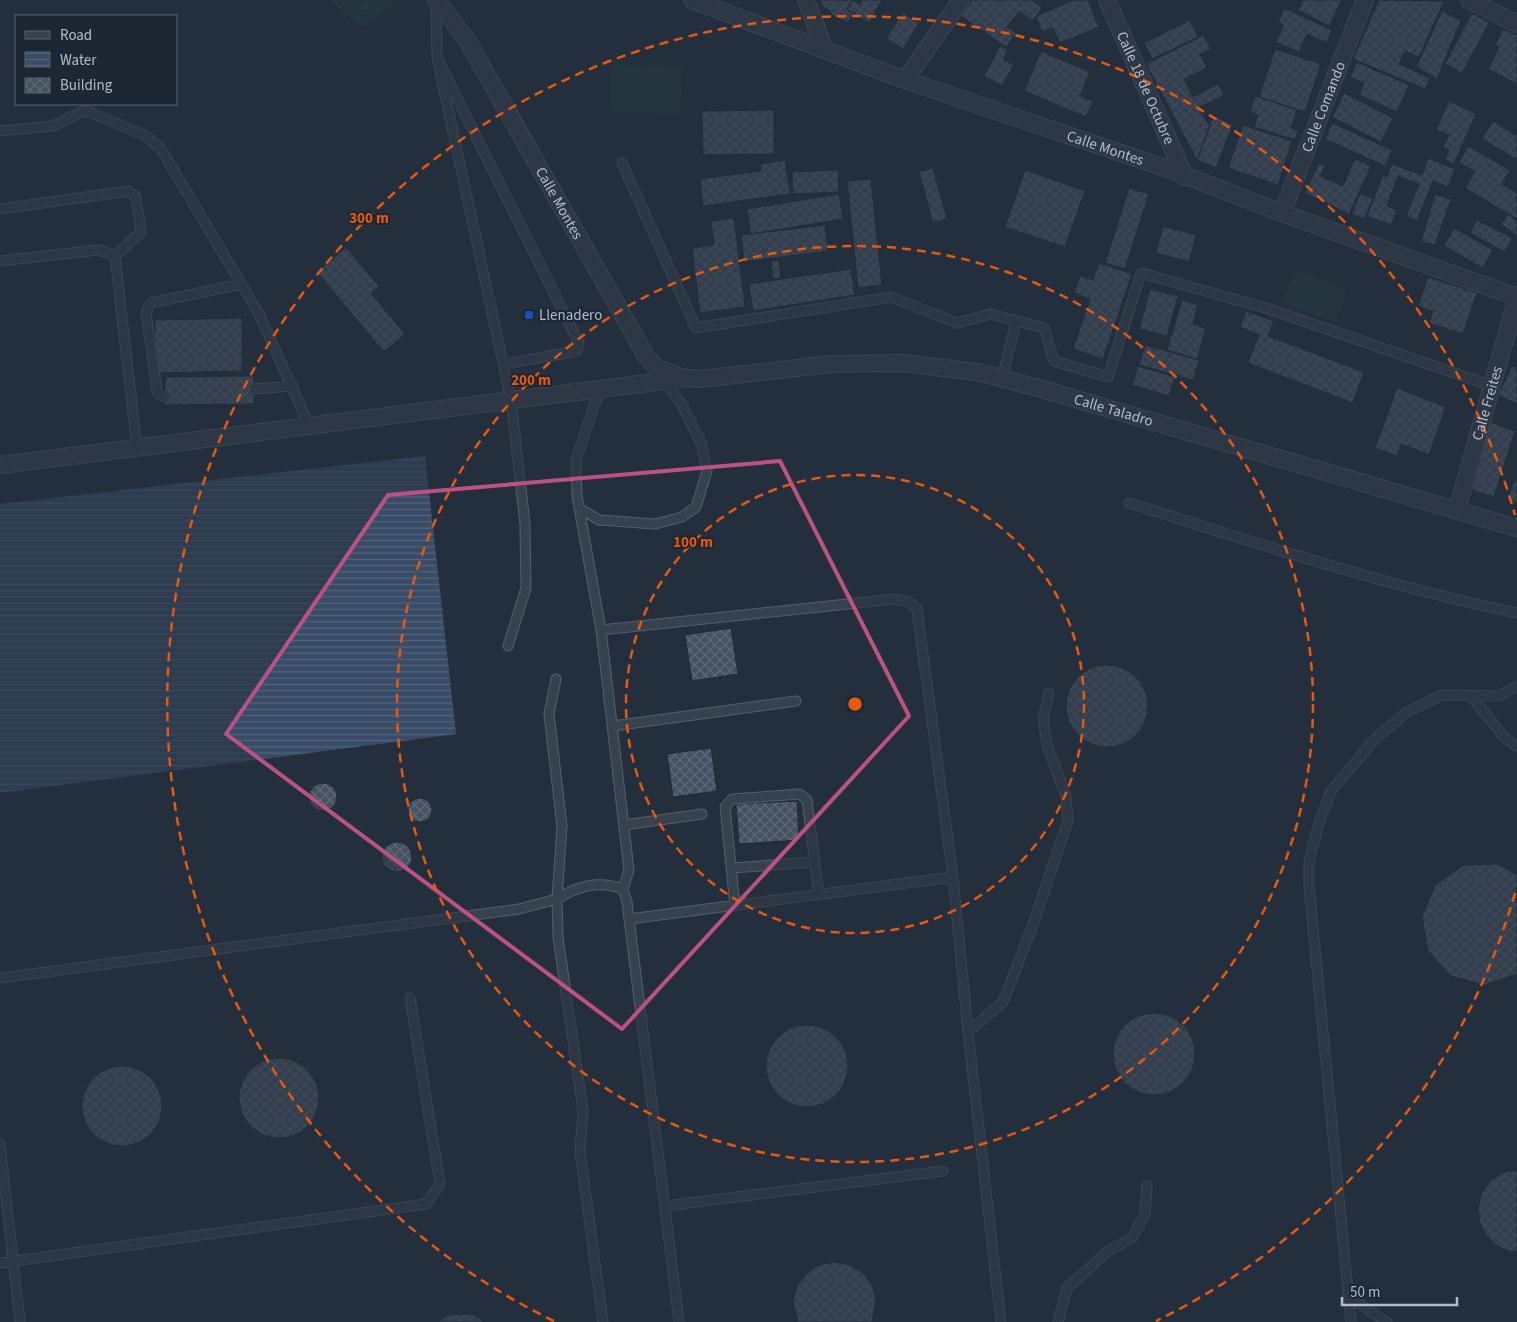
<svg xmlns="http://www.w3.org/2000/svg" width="1517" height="1322" font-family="'Source Sans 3',sans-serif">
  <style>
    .grass { fill: url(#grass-tufts) }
    .pitch { fill: #263c3f }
    .water { fill: url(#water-rules) }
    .building { fill: url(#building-cross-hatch); stroke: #1f2835 }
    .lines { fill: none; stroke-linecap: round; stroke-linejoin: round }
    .service-casing { stroke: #565f6c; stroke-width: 11 }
    .minor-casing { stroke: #565f6c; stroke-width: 18 }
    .service { stroke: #38414e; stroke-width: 9 }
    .minor { stroke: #38414e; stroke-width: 16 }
    .marked { fill: none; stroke: #bd5182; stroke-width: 4; stroke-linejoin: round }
    .ring { fill: none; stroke: #e8590c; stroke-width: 2.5; stroke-dasharray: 9 6 }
    .transit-dot { fill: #1a4fb4; stroke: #1d2633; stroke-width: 2 }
    .labels { text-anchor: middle; stroke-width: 4; stroke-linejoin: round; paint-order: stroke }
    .street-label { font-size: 15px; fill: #b4bcc9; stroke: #1d2633 }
    .poi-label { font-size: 15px; fill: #b4bcc9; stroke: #1d2633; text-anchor: start }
    .centre { fill: #e8590c; stroke: #1d2633; stroke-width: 2.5 }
    .ring-label { font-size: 15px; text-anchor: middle; font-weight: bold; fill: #e8590c; stroke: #1d2633; stroke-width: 4; stroke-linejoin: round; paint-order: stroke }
  </style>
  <defs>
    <pattern id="grass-tufts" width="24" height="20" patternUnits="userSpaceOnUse" patternTransform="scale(1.25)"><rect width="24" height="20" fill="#263c3f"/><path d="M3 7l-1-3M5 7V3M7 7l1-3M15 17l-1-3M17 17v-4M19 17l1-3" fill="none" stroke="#435659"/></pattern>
    <pattern id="water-rules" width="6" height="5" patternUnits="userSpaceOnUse" patternTransform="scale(1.25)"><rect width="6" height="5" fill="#394c67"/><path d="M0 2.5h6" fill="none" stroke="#53647b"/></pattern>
    <pattern id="building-cross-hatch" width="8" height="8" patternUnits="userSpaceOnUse" patternTransform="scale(1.25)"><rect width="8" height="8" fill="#455162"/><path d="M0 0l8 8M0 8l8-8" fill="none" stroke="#5d6877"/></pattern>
  </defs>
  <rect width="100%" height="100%" fill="#242f3e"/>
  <path class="grass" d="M329,0h66l-31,27z"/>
  <path class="pitch" d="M612,64l71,4 -3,47 -71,-3z
    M1295,270l52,19 -10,34 -54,-20z"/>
  <path class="water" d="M425,456l31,278 -456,59v-289z"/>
  <path class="building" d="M820,0h32l-5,10 6,3 -5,10 -16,-8 -2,-4 -7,-4z
    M852,0l8,4 2,-4h20l-13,23 -22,-14z
    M972,0h59l11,7 -9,14 -14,-10 -12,16 9,6 -10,14 -45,-31z
    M1074,0h14l11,27 -39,16 -7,-15 -11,4 -6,-16z
    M1303,0h39l-13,26 -31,-16z
    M1379,0l65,1 -25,56 -14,-6 -6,13 31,14 -5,11 -72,-30z
    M1284,8l48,22 -5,13 -20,-9 -8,18 -23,-10 8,-17 -6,-2z
    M1442,11l19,9 -24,59 -21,-12z
    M903,13l16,10 -16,26 -17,-11z
    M1472,13l17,10 -27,50 -17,-9z
    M1190,20l8,17 -46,22 -8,-16z
    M1503,29l14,6v49l-29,-15 11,-22 -4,-2z
    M1204,35l7,14 -11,5 7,14 -23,11 9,18 25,-13 6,11 -26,13 12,18 -13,34 -51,-96z
    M1000,46l8,4 -5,9 11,6 -12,21 -18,-10z
    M1275,49l46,15 -16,48 -46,-15z
    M1041,51l49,21 -10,24 13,5 -7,16 -62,-26z
    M1357,62l52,23 -12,27 -38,-17 5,-12 -14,-6z
    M1344,93l49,25 -12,24 -49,-25z
    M1255,96l42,14 -6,18 7,2 -3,10 -41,-13 4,-12 -8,-3z
    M1449,101l27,13 -22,50 -9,-4 4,-10 -6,-3 6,-12 -13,-5z
    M774,110v44l-71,1 -1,-44z
    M1213,116l20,8 -17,44 -19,-8z
    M1493,121l24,15v24l-35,-21z
    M1332,123l60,27 -7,16 -60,-27z
    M1243,125l49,16 -14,44 -50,-17z
    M1468,146l42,24 -8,14 15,9v26l-52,-31 10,-16 -16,-10z
    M1428,158l27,11 -7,18 -15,-6 -16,40 -11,-5 13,-32 -21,-8 -11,30 10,4 -6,15 -24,-9 16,-41 4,2 5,-13 30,11z
    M1355,159l16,7 -22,48 -44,-21 14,-30 6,3 -5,10 23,10z
    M785,160l5,34 -87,12 -3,-27 61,-8 -1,-7z
    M933,168l14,51 -14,4 -14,-51z
    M838,170l1,22 -46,2 -1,-22z
    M1025,170l60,21 -20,56 -60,-20z
    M871,179l11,106 -24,3 -11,-107z
    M1129,188l20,6 -24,75 -20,-6z
    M1360,193l13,6 -9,20 -12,-5z
    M839,194l4,25 -92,15 -4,-25z
    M1435,194l16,5 -16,46 -14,-3z
    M1508,214l9,7v15l-16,-12z
    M734,218l11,89 -45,6 -8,-65 22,-3 -3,-24z
    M1477,220l35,18 -7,14 -35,-19z
    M825,225l3,26 -84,11 -3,-27z
    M1163,226l33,9 -7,27 -33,-9z
    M1454,228l39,22 -10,18 -39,-22z
    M346,247l33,39 -8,7 34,41 -21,18 -67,-80z
    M779,260l2,18 -8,1 -2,-18z
    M1099,263l33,11 -29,85 -30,-10 17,-50 -16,-6 6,-17 13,4z
    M851,269l4,26 -102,16 -4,-27z
    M1428,277l49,16 -14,41 -34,-11 4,-12 -15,-5z
    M1150,289l28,7 -11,40 -28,-7z
    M1182,300l16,5 -5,19 13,4 -9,31 -30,-9z
    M1246,311l28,10 -6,15 96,36 -11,31 -105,-40 11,-28 -19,-8z
    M242,318v53l-87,2v-53z
    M1145,345l54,15 -6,20 -54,-15z
    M1138,366l37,11 -6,19 -37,-11z
    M1512,366l5,2v36l-19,-9z
    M254,376v28l-89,1v-28z
    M1397,388l49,19 -17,48 -28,-11 -4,12 -22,-8z
    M1490,422l25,9 -21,66 -22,-7z
    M1517,475v28l-10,-4z
    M731,628l7,46 -46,7 -7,-46z
    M1066 706a41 41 0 1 1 82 0a41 41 0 1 1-82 0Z
    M711,748l6,43 -44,6 -6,-43z
    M309 797a14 14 0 1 1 28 0a14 14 0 1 1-28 0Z
    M408 810a12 12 0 1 1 24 0a12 12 0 1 1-24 0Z
    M797,801l2,39 -60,4 -3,-40z
    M382 857a15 15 0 1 1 30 0a15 15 0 1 1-30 0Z
    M1498,864l19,11v99l-33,11 -33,-9 -23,-25 -6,-34 13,-32 29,-20z
    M1113 1054a41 41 0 1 1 82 0a41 41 0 1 1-82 0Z
    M766 1066a41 41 0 1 1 82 0a41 41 0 1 1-82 0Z
    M239 1098a40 40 0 1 1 80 0a40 40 0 1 1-80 0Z
    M82 1106a40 40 0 1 1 80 0a40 40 0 1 1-80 0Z
    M1517,1170v82h-5l-14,-5 -11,-11 -7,-13 -2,-16 4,-15 9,-12 14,-8z
    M834,1262l16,3 13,8 9,12 4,15 -4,22h-74l-5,-21 4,-15 9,-12 13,-9z
    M472,1314l13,8h-47l10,-7z"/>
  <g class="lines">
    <g class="service-casing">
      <path id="service" d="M436,3l1,55 142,285 -2,7 -5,2 -68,12
        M437,58l74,342 14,124 1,64 -18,58
        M0,131l53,-5 32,-16 61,26 15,13 98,165 50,111
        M622,163l74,165 195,-31 66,26 34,-9 53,14 10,33 54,16 33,-104 128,36 223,77
        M0,209l128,-18 8,6 5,35 -26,24
        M115,256l22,192
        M0,261l99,-11 16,6
        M1002,379l14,-58
        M603,388l-8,15 -19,57 1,36 24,134 28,240 -6,19
        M254,389l39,-3
        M165,397l-7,-3 -1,-4 -11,-78 5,-9 90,-19
        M1129,503c128,40 256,83 388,110
        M579,508l20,12 56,4 27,-7 14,-10 11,-36 -6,-28 -19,-38 -18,-24
        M601,630l294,-31 14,3 8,7 36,268 15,155 33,290
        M556,679l-7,35 13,112 -5,73
        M1471,696l33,41 13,10
        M613,726l183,-25
        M624,825l78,-11
        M731,868l84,-6
        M557,899c21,-13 41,-19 66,-10l4,13 52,420
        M735,906l-10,-99 7,-8 68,-5 7,6 12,95
        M629,919l324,-42
        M0,978l519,-69 38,-10 1,38 25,174 -3,40 23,171
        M968,1032l35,-30 29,-75 36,-106 -2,-25 -19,-51 -4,-27 6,-25
        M0,1144l20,178
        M665,1206l278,-35
        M0,1263l426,-59 14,-20 -30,-186
        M1349,1297l38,25
        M1058,1322l9,-34 41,-37 24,-13 13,-24 2,-28
        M1351,1322l-42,-436v-25l10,-38 12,-32 44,-52 32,-27 35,-17 57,1 18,-10"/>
    </g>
    <g class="minor-casing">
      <g id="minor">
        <path id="s1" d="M436,0l31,40 179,316 11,12 27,10 16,1 132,-15 70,-1 75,9 58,15 482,141"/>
        <path id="s2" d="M692,0l213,80 266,90 111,43 235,84"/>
        <path d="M806,0l19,50"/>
        <path id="s3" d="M1107,0l78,177"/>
        <path d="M1469,0l48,24"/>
        <path d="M905,80l56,-80"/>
        <path id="s4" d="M1282,213l83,-213"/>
        <path d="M0,465l679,-86"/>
        <path id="s5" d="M1457,510l60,-213"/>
      </g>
    </g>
    <use href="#service" class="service"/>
    <use href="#minor" class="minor"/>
  </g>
  <path d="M0 0H1517V1322H0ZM780,461l129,255 -287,313 -396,-295 162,-239z" fill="#242f3e" fill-opacity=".55" fill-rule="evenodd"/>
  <path class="marked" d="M780,461l129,255 -287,313 -396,-295 162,-239z"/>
  <g class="ring">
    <circle cx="855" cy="704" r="229"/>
    <circle cx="855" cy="704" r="458"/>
    <path d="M1515 893A687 687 0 0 1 1156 1321M554 1321A687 687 0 1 1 1515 515"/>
  </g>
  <rect class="transit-dot" x="524" y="310" width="10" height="10" rx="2.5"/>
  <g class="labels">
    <g class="street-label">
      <text dy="5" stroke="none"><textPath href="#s3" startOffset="96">Calle 18 de Octubre</textPath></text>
      <text dy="5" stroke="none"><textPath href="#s4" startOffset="114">Calle Comando</textPath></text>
      <text dy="5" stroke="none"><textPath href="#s2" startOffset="439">Calle Montes</textPath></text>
      <text dy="5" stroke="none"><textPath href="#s1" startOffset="238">Calle Montes</textPath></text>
      <text dy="5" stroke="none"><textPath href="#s5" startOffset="111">Calle Freites</textPath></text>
      <text dy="5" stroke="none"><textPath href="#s1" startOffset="895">Calle Taladro</textPath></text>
    </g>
    <g class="poi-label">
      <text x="539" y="320">Llenadero</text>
    </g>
  </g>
  <circle cx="855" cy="704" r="8" class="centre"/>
  <g class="ring-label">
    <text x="369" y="223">300 m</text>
    <text x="531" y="385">200 m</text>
    <text x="693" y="547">100 m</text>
  </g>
  <rect x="15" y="15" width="162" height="90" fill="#1d2633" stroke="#59626f"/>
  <rect x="25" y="31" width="25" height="8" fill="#38414e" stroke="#59626f"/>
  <text x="60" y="40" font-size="15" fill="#b4bcc9">Road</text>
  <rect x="25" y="52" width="25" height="15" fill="url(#water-rules)" stroke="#59626f"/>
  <text x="60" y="65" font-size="15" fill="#b4bcc9">Water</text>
  <rect x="25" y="78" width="25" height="15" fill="url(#building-cross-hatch)" stroke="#59626f"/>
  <text x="60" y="90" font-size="15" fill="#b4bcc9">Building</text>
  <path d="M1342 1297v8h115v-8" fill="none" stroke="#b4bcc9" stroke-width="2.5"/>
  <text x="1350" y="1297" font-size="15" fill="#b4bcc9" stroke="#1d2633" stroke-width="4" paint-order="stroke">50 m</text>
</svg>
